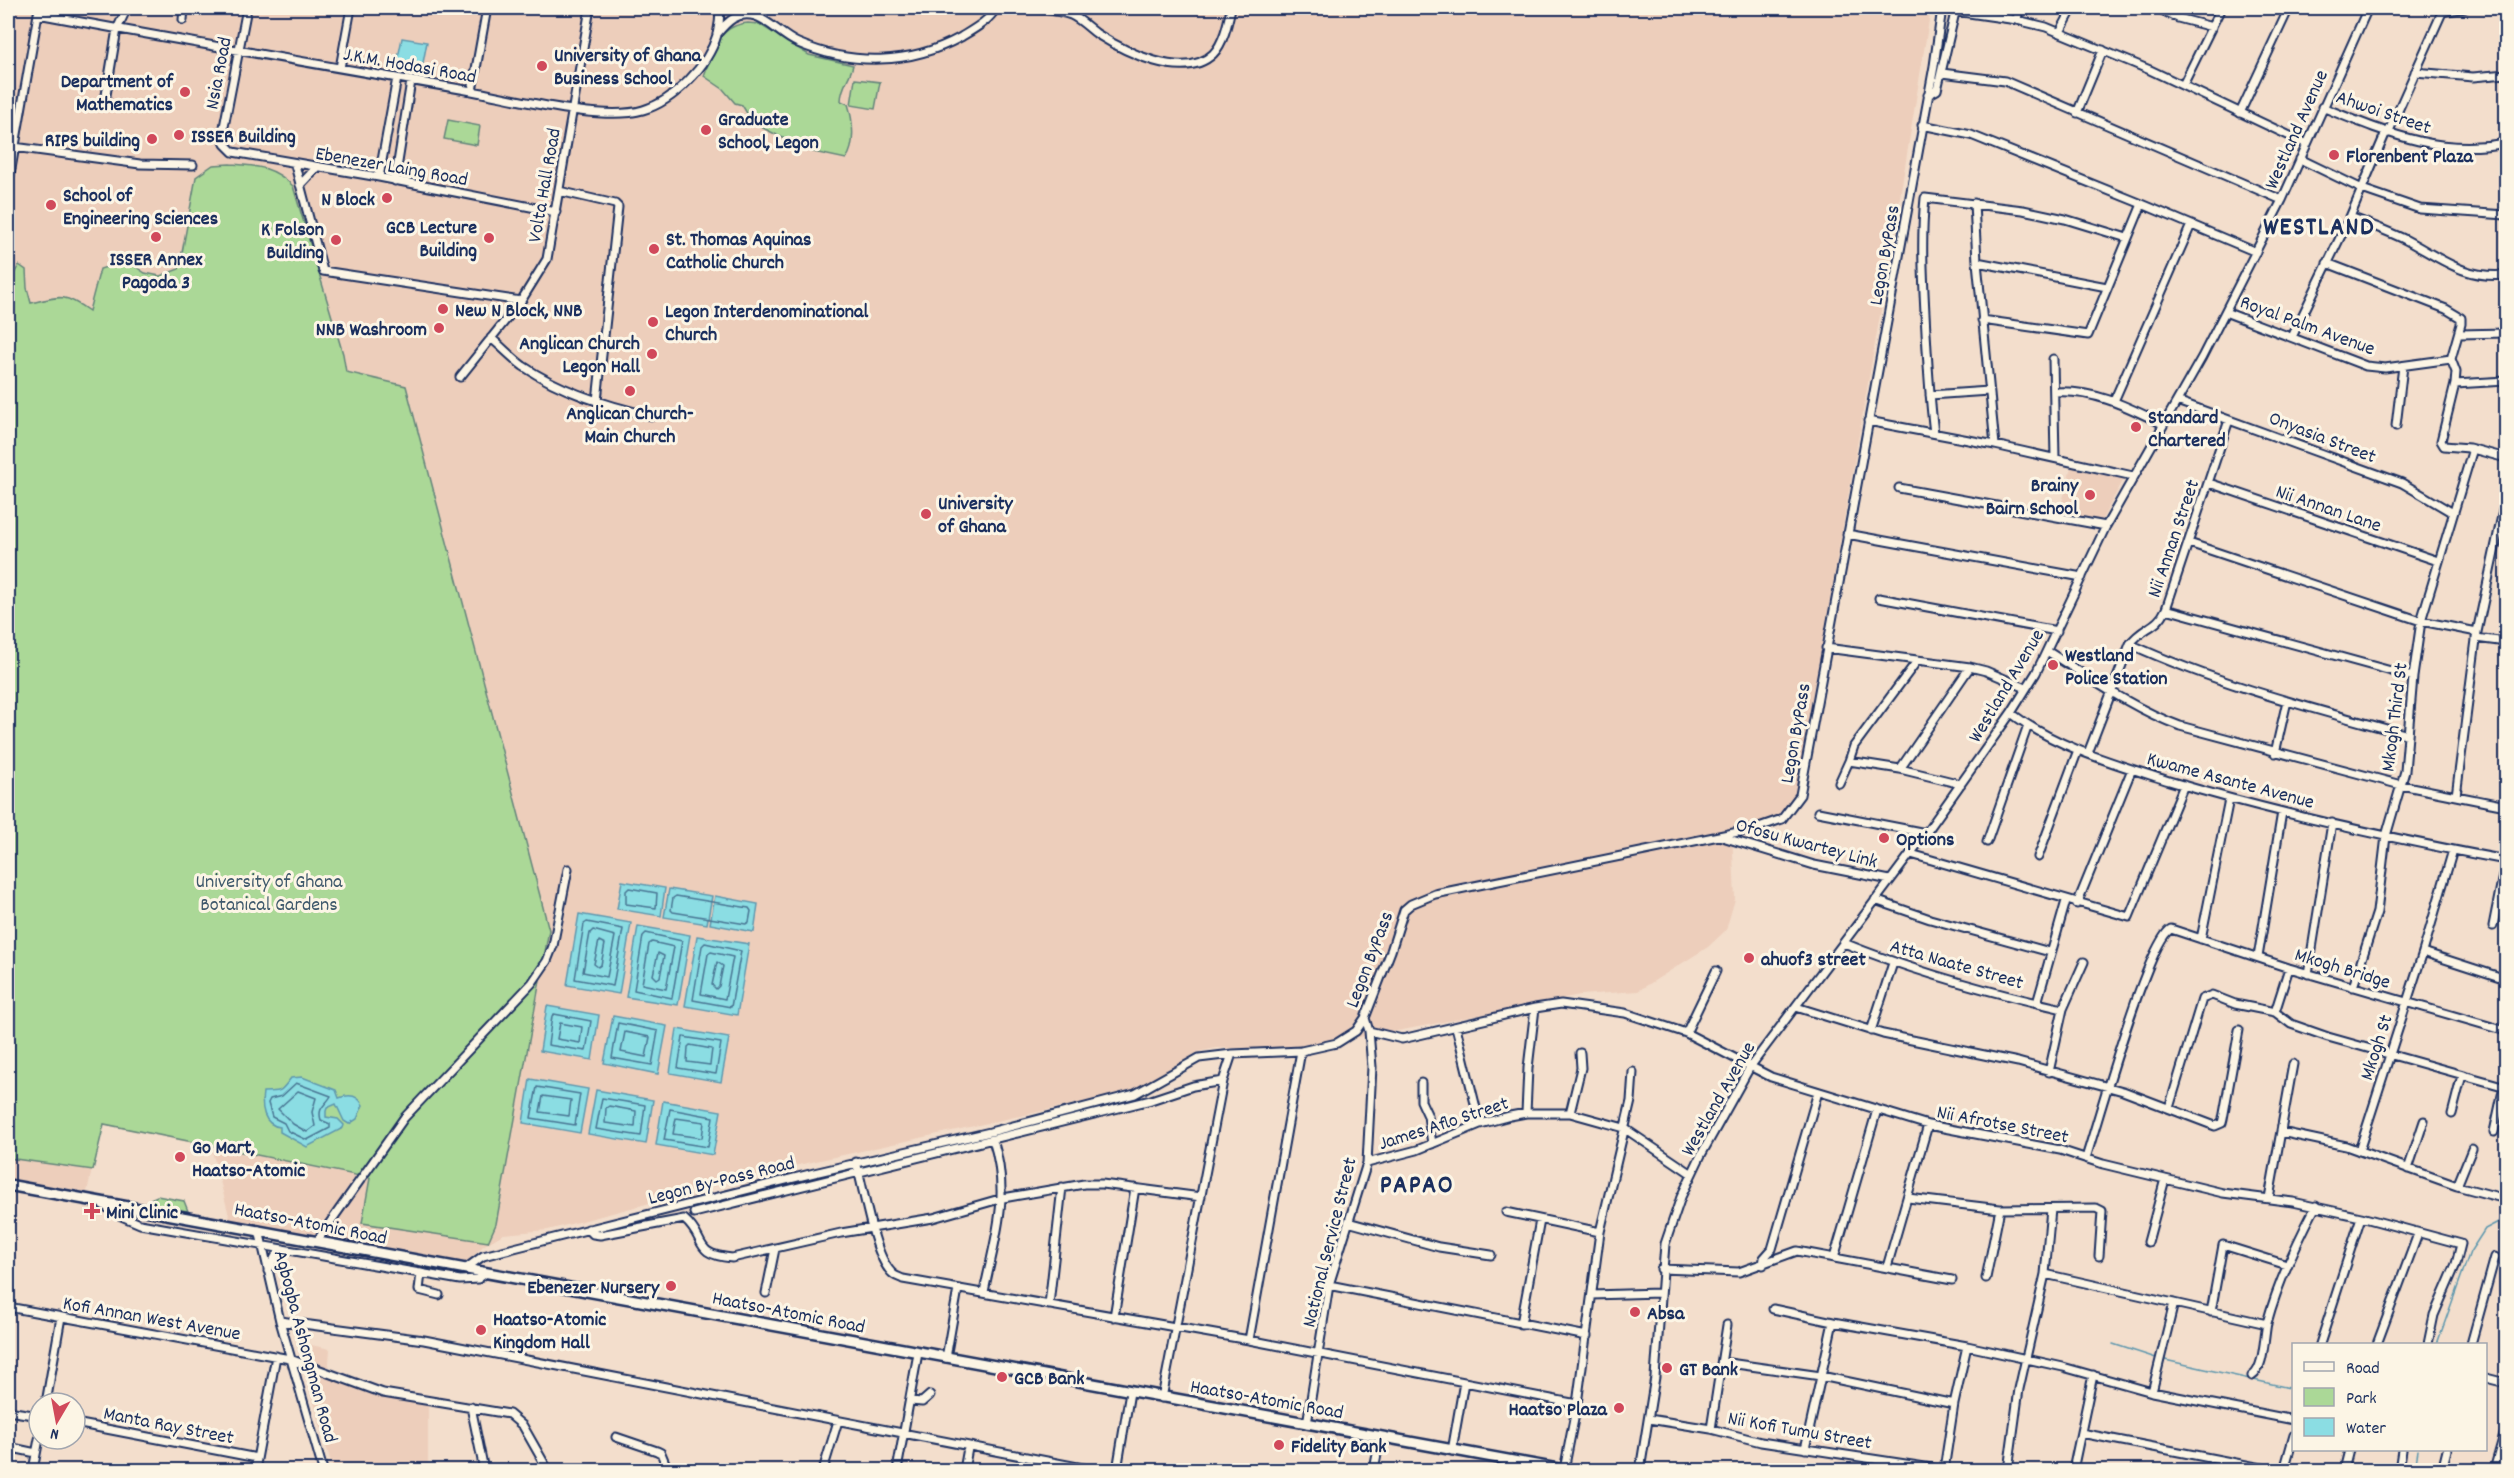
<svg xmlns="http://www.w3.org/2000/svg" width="2514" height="1478" font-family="Dekko,sans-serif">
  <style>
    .built { fill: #edcebb }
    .green { fill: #abd897; stroke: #63847a; stroke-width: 1.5 }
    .water { fill: #8bdde3; stroke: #5e97ae; stroke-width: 1.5 }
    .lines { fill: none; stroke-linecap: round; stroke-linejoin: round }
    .shore { stroke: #487593; stroke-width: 1.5 }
    .stream { stroke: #5e97ae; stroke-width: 1.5 }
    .minor-casing { stroke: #1b2f5e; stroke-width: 11 }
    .major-casing { stroke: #1b2f5e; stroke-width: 14 }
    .minor { stroke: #fcf5e5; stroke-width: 7 }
    .major { stroke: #fcf5e5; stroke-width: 9 }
    .poi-dot { fill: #d1495b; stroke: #fcf5e5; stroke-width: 2 }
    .labels { text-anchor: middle; stroke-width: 6; stroke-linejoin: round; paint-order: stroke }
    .poi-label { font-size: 20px; font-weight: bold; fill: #1b2f5e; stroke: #fcf5e5; text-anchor: start }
    .street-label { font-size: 20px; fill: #1b2f5e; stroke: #fcf5e5 }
    .park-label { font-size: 20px; fill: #3f596c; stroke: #fcf5e5 }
    .district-label { font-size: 26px; font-weight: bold; letter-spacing: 1.5px; fill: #1b2f5e; stroke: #fcf5e5 }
  </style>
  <rect width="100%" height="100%" fill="#f3decc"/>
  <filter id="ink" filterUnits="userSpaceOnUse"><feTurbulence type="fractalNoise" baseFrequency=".0167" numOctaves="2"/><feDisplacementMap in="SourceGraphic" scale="12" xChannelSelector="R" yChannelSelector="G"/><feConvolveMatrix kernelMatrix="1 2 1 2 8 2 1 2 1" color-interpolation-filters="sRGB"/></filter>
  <g filter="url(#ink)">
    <path class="built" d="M8,8h1923l-42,256 -94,535 -16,17 -47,14 3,69 -9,31 -18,17 -70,44 -58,4 -177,35 -118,19 -69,-1 -18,4 -65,39 -362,80 -223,59 -45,4 -20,12 -18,19 -235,-46 -19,-72 -109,-23 -15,68 -79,-14z
      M2071,467l53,12 -23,42 -41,-10z
      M297,1342l33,7 -2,27 50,21 50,7v66h-95z"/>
    <path class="green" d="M748,23l11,1 50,31 44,10c-3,14 -12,21 -12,36l7,3c5,16 8,41 -2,55l-37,-8 -46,-23 -12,-8 -9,-15 -7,-2 -12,-14 -19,-13c9,-25 14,-51 44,-53z
      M855,79l25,3 -5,27 -24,-4z
      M448,120l32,6 -3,19 -33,-6z
      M230,164c27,2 43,2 63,22l50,168 3,18 60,14 143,544 -53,294 -8,18 -126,-19 8,-45 -266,-54 -11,46 -85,-12v-873l11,-20 7,5 1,18 4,15c29,-7 33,-10 58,8l11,-42 13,-4h20l12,8 15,3 19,-7 17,-92 17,-12z
      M157,1196l27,5 4,10 -37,-5 -3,-6z"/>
    <path class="water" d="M402,38l25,4 -5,26 -25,-5z
      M622,881l43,7 -4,28 -44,-7z
      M669,889l43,7 -5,28 -43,-7z
      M715,896l43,8 -4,28 -44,-8z
      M579,914l52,9 -12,71 -52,-9z
      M638,926l52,9 -12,70 -52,-8z
      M697,936l52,8 -12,71 -52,-9z
      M547,1006l52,9 -7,45 -52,-9z
      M613,1016l54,10 -9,48 -54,-11z
      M677,1029l52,9 -8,44 -51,-9z
      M302,1077l34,13 3,8c10,-4 19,-3 24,7l-6,14 -8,5 -5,-3 -8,-17 -9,4 -1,3v6l12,2 6,6 -1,3 -36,19 -27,-15v-5c-17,-2 -19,-20 -17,-35 18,-1 16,2 28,-14z
      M530,1079l58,10 -8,44 -57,-10z
      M596,1090l57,10 -7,44 -58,-10z
      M663,1101l58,10 -8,44 -57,-10z"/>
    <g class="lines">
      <path class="shore" d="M629,888l28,5 -1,15 -30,-4v-13z
        M676,896l73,12 2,3 -2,11 -3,2 -73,-12 -2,-2 2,-12z
        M587,922l36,7 -10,57 -38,-7 9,-55z
        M593,930l22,6 -8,41 -24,-5 7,-39z
        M646,933l36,8 -10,57 -38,-8 9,-54z
        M599,941l6,3 -4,21 -3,2 -4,-3z
        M652,942l22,5 -8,42 -24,-5 7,-40z
        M705,943l36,8 -10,56 -38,-7 9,-54z
        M711,952l22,5 -8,42 -24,-5 7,-40z
        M658,953l6,3 -4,21 -3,2 -4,-4z
        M717,962l6,4 -4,20 -3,3 -4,-4z
        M554,1014l37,7 -5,30 -38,-6 4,-29z
        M560,1023l22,4 -2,16 -23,-4z
        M618,1023l40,8 -6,34 -40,-7z
        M625,1032l25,5 -4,20 -25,-5z
        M683,1037l38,6 -5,31 -38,-6z
        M690,1045l22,4 -2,16 -23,-3 1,-15z
        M296,1083l35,13c-5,9 -14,11 -10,24l9,4v4l-23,12 -19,-9 -4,-8 -12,-6 -4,-14 2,-4 12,-3z
        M537,1087l43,7 -5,31 -44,-7z
        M298,1091l18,7 -4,14 3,14 -8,6 -14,-8 -15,-15z
        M543,1096l28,4 -2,16 -29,-4z
        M602,1098l43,7 -4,31 -45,-7z
        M609,1106l27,5 -1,16 -30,-4 1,-15z
        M670,1109l43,8 -5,30 -44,-7z
        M676,1118l28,4 -2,16 -29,-4z"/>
      <path class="stream" d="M2113,1344l43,14
        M2437,1344l33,-92 15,-23 21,-11
        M2165,1360l129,29
        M2415,1470l3,-20"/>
      <g class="minor-casing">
        <path id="minor" d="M247,8l-24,124 2,12 8,8 146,25 177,35
          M1035,8c12,2 25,3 36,7 9,4 18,13 26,19 27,17 87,48 116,20 11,-11 15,-32 18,-46
          M2158,8l20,10 34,9
          M1955,11l62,9 29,7 104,43 157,74
          M2442,12l23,-4
          M38,14c144,27 289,52 434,77 44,8 131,31 171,19 31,-9 65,-44 74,-75 2,-9 3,-19 3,-27
          M183,20l1,-12
          M2017,20l2,-12
          M2060,32l13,-24
          M717,34c10,-12 20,-23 38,-18 14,4 28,21 43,27 54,23 112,22 163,-6 13,-8 28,-16 35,-29
          M340,68l11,-60
          M2415,72l58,5 33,-3
          M1942,73l63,8 277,119
          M2183,85l38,-77
          M472,91l15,-83
          M1928,95l9,-5 19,-82
          M105,101l12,-72 10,-21
          M2322,107c63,25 115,49 184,36
          M2077,113l26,-63
          M2240,113l49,-105
          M1922,125l49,10 171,69
          M2388,133l56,-125
          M14,147l126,17 53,1
          M2300,159l62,30 58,20 86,6
          M295,165l28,106 198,30
          M379,177l18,-99
          M395,181l16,-100
          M300,185l16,-17
          M8,186l31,-178
          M559,191l56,13 3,3 -21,194
          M1974,203l3,59 18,183
          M2350,217c19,7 38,14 56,23 36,19 58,39 100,35
          M1977,262l130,25
          M2327,263l119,46 15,9v6l-10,35 5,13 -1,12 -14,57 3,5 25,2 3,4 -51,169 -8,56 -8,94 -19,65 -9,76 -24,75
          M2225,312l141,54 19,2 66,-9
          M1982,320l106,15 54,-131 114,48
          M2459,334l47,-1
          M2292,337l58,-120 36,-85
          M491,338c11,9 21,20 32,28 38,26 84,40 129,50
          M2053,359l2,99
          M460,377l61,-76 26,-42 43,-251
          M2455,384l51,-3
          M2054,392c40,-3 74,15 109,32
          M1930,395l59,-4
          M2114,401l77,-176
          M2177,401l225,82 51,30
          M1868,421l127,24 138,31
          M2396,426l7,-60
          M1934,433c-5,-40 -7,-80 -9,-120 -2,-39 -4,-76 0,-115l98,12 42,9 62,19
          M2469,448l37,10
          M2209,483l229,78
          M1899,488l207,38
          M1847,534l235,43
          M2189,543l232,78 56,11
          M1879,598l178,33
          M2166,609l247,68
          M2476,638l30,4
          M2130,644c89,41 185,65 278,91
          M1826,648l144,19 16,4 40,17
          M2047,651c43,27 86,58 133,75l221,59 105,21
          M2011,713c44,34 105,51 158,68 111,33 224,58 337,79
          M2088,753l42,-109c13,-18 27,-15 36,-35l63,-189
          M2275,753l12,-52
          M1849,761l5,-15 63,-85
          M1900,769l70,-102
          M1839,783l10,-22 51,8 61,15
          M2456,796l21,-164 29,-135
          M1818,812l108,21
          M1719,836l95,29 76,15
          M1987,842l41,-117
          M1911,854l218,63 55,-132
          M2038,857l40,-107
          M1875,900l55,19 120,33
          M2077,904l55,-135
          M2493,926l13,-66
          M2201,939l28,-140
          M1844,943c71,29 144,49 219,66
          M2423,952l83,27
          M2258,957l24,-145
          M2308,974l24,-151
          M2037,1003l29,-102
          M1796,1007l87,27 135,28 105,29 92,35 7,-3 1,-4 16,-89
          M2275,1012l14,-44
          M1456,1027l24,97
          M1369,1031l33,8 133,-31 26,-4 64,9 61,20 85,44 157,48 132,25 43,14 120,29 70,9 68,15 -41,127
          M1871,1031l22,-68
          M1686,1033l30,-62
          M2049,1072l14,-63 21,-47
          M1421,1083v18l7,15 4,28
          M2169,1108l33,-109 10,-4 23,9 40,8 16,12 37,13 178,50
          M1526,1113l2,-45 7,-60
          M1570,1113l11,-45 -1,-15
          M2452,1114l10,-39
          M2281,1132l65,14 111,40 49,13
          M2494,1132l10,-46
          M2359,1151l64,-199 30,-102
          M2086,1158c11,-34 62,-218 85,-229l118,39 217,63
          M856,1162c8,27 17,91 35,110 3,4 8,5 12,7l346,61 328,64
          M1367,1163l50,-13 63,-26 30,-8 16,-3h44l54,15 68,46
          M2408,1169l16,-48
          M2457,1186l15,-37
          M1908,1198l92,11 96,-1 6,3 -3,45
          M2269,1198l24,-134
          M100,1203l19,12 21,9 320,56 18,-1 8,-6
          M1506,1212l94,20
          M694,1213l457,-113 42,-14 30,-5
          M2361,1217l100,27 -5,20 -22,51 -6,29
          M1348,1222l91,25 52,8
          M588,1229l5,5 7,1 84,-16c24,20 7,35 48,39l109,-25 92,-15 70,-20 81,-14h18l99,13
          M259,1230l21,91 43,149
          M317,1241l87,-123 128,-135 15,-22 6,-15 15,-77
          M2148,1242l17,-63
          M1834,1258l43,-148
          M1763,1265l1,-7 8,-9 46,-157
          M1887,1267l41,-142
          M465,1269l18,-13 35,-9 296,-74 176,-41 145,-38 64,-36 33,-4 69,-3 36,-8 19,-12 9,-13 26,-67 13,-41 7,-6 24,-10 318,-65 29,-10 18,-24 134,-729 8,-58
          M1661,1269l78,3 58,-21 155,29
          M268,1271l7,-14 8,-8
          M421,1273l-2,17 20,5
          M2045,1274l222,50
          M1986,1278l14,-69
          M1329,1285l258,51
          M984,1292c11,-55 27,-96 9,-152
          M766,1293l9,-44
          M1592,1295l67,-2
          M1049,1305l13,-118
          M8,1307l282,52 93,34 126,21 14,12 25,44
          M1773,1309l60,13 134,24 96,21 89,25 142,28
          M2211,1312l12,-67 64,20
          M1114,1317l21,-129
          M280,1321l144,19 669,130
          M1521,1324l19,-104
          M1249,1340l52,-289
          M2377,1344l41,-110
          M2471,1344l24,-87
          M946,1358l12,-69
          M1722,1362l99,14 133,28
          M2252,1376c12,-7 12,-39 15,-53 11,-41 29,-79 49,-117
          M2486,1378l20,5
          M2152,1392l22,-89
          M1162,1398l61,-317 9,-27
          M910,1401l12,1 8,-7
          M46,1403l15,-86
          M471,1407l13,63
          M8,1411l31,5
          M1649,1419l62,10 50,13 184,28
          M75,1423l182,35
          M1307,1424l22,-139 38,-122 5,-96 -3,-36 -4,-13
          M1711,1429l16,-104
          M2081,1433l191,37
          M616,1437l41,14 4,2 7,17
          M8,1447l28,6
          M1805,1449l28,-127
          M1452,1451l12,-69
          M33,1470l6,-31
          M255,1470l21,-114
          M823,1470l15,-49
          M897,1470l21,-117
          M964,1470l4,-22
          M1117,1470l13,-78
          M1374,1470l6,-32
          M1564,1470l13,-66 23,-172 31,-131 2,-29
          M1640,1470l15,-93 10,-133 16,-47 20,-42 49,-88 176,-234 85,-120 25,-40 70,-147 96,-169 80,-157 86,-192
          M1944,1470l10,-66 13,-58
          M2008,1470l11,-81 26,-115 6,-65
          M2073,1470l20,-95
          M2284,1470l10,-35
          M2344,1470l5,-20
          M2399,1470l3,-20
          M2442,1470l5,-20
          M2494,1470l12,-42"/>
      </g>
      <g class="major-casing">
        <path id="major" d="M8,1185l1555,285"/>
      </g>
      <use href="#minor" class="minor"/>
      <use href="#major" class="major"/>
    </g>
  </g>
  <g class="poi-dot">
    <circle cx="542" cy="66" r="6"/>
    <circle cx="185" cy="92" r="6"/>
    <circle cx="706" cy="130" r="6"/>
    <circle cx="179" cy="135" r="6"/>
    <circle cx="152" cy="139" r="6"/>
    <circle cx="2334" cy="155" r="6"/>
    <circle cx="387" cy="198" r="6"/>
    <circle cx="51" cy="205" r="6"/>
    <circle cx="156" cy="237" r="6"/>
    <circle cx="489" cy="238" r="6"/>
    <circle cx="336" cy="240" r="6"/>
    <circle cx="654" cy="249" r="6"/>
    <circle cx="443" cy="309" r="6"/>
    <circle cx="653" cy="322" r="6"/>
    <circle cx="439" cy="328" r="6"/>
    <circle cx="652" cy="354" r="6"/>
    <circle cx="630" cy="391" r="6"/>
    <circle cx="2136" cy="427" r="6"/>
    <circle cx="2090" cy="495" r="6"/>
    <circle cx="926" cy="514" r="6"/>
    <circle cx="2053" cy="665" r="6"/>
    <circle cx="1884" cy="838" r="6"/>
    <circle cx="1749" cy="958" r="6"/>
    <circle cx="180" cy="1157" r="6"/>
    <path d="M89 1202h6v6h6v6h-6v6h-6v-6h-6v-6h6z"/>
    <circle cx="671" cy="1286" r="6"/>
    <circle cx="1635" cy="1312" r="6"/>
    <circle cx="481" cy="1330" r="6"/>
    <circle cx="1667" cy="1368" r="6"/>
    <circle cx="1002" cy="1377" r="6"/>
    <circle cx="1619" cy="1408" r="6"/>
    <circle cx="1279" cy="1445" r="6"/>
  </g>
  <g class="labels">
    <g class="poi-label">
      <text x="554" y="61">University of Ghana<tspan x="554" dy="23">Business School</tspan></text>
      <text x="173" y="87" text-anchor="end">Department of<tspan x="173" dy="23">Mathematics</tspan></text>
      <text x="718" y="125">Graduate<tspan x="718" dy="23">School, Legon</tspan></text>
      <text x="191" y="142">ISSER Building</text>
      <text x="140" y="146" text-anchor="end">RIPS building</text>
      <text x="2346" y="162">Florenbent Plaza</text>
      <text x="63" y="201">School of<tspan x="63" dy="23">Engineering Sciences</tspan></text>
      <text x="375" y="205" text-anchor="end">N Block</text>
      <text x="477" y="233" text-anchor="end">GCB Lecture<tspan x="477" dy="23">Building</tspan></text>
      <text x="324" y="235" text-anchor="end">K Folson<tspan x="324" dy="23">Building</tspan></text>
      <text x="666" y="245">St. Thomas Aquinas<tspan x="666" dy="23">Catholic Church</tspan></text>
      <text x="156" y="265" text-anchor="middle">ISSER Annex<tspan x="156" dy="23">Pagoda 3</tspan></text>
      <text x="455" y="316">New N Block, NNB</text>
      <text x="665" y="317">Legon Interdenominational<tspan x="665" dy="23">Church</tspan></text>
      <text x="427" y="335" text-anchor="end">NNB Washroom</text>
      <text x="640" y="349" text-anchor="end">Anglican Church<tspan x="640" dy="23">Legon Hall</tspan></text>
      <text x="630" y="419" text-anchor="middle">Anglican Church-<tspan x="630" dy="23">Main Church</tspan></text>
      <text x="2148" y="423">Standard<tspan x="2148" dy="23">Chartered</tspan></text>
      <text x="2078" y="491" text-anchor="end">Brainy<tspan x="2078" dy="23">Bairn School</tspan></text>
      <text x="938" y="509">University<tspan x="938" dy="23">of Ghana</tspan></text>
      <text x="2065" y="661">Westland<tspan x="2065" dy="23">Police Station</tspan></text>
      <text x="1896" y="845">Options</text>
      <text x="1761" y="965">ahuof3 street</text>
      <text x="192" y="1153">Go Mart,<tspan x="192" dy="23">Haatso-Atomic</tspan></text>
      <text x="106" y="1218">Mini Clinic</text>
      <text x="659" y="1293" text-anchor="end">Ebenezer Nursery</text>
      <text x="1647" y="1319">Absa</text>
      <text x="493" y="1325">Haatso-Atomic<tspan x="493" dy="23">Kingdom Hall</tspan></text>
      <text x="1679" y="1375">GT Bank</text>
      <text x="1014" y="1384">GCB Bank</text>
      <text x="1607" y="1415" text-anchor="end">Haatso Plaza</text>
      <text x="1291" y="1452">Fidelity Bank</text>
    </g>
    <g class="street-label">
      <text transform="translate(410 64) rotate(10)" y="7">J.K.M. Hodasi Road</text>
      <text transform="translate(217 73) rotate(-79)" y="7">Nsia Road</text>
      <text transform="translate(2384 111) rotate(19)" y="7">Ahwoi Street</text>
      <text transform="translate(2295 129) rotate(-66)" y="7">Westland Avenue</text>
      <text transform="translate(392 165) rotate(10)" y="7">Ebenezer Laing Road</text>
      <text transform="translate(543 185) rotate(-80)" y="7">Volta Hall Road</text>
      <text transform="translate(1883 255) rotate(-80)" y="7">Legon ByPass</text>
      <text transform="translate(2308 324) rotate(20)" y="7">Royal Palm Avenue</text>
      <text transform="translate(2323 436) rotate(21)" y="7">Onyasia Street</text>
      <text transform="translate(2329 507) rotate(19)" y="7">Nii Annan Lane</text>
      <text transform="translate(2172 538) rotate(-71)" y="7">Nii Annan Street</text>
      <text transform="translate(2005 685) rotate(-59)" y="7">Westland Avenue</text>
      <text transform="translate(2393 717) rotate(-83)" y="7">Mkogh Third St</text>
      <text transform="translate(1794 733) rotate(-80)" y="7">Legon ByPass</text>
      <text transform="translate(2231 779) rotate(15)" y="7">Kwame Asante Avenue</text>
      <text transform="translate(1807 842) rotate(15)" y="7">Ofosu Kwartey Link</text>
      <text transform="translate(1368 959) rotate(-69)" y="7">Legon ByPass</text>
      <text transform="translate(1957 963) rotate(16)" y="7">Atta Naate Street</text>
      <text transform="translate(2343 967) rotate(17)" y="7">Mkogh Bridge</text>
      <text transform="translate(2375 1047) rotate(-72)" y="7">Mkogh St</text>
      <text transform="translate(1717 1098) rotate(-60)" y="7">Westland Avenue</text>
      <text transform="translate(1443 1122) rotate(-18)" y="7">James Aflo Street</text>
      <text transform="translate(2003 1123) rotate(11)" y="7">Nii Afrotse Street</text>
      <text transform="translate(721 1179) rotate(-14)" y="7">Legon By-Pass Road</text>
      <text transform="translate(311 1222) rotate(11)" y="7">Haatso-Atomic Road</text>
      <text transform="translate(1328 1242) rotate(-76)" y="7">National Service Street</text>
      <text transform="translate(789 1311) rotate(11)" y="7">Haatso-Atomic Road</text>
      <text transform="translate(152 1317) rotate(10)" y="7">Kofi Annan West Avenue</text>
      <text transform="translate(307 1346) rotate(75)" y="7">Agbogba Ashongman Road</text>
      <text transform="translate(1267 1398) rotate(10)" y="7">Haatso-Atomic Road</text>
      <text transform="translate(169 1424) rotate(11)" y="7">Manta Ray Street</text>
      <text transform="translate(1800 1429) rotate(10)" y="7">Nii Kofi Tumu Street</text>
    </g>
    <g class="park-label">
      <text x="269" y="887">University of Ghana<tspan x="269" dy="23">Botanical Gardens</tspan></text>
    </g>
    <g class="district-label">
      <text x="2319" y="234">WESTLAND</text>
      <text x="1417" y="1192">PAPAO</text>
    </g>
  </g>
  <rect width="2514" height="1478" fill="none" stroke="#fcf5e5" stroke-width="30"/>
  <rect x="15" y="15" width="2484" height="1448" fill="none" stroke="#1b2f5e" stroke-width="2" filter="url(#ink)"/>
  <rect x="2292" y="1343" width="195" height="108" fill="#fcf5e5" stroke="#a2a6af" stroke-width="1.5"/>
  <rect x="2304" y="1362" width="30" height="9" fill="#fcf5e5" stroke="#a2a6af" stroke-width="1.5"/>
  <text x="2346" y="1373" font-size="18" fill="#1b2f5e">Road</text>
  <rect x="2304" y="1388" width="30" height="18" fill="#abd897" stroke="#a2a6af" stroke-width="1.5"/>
  <text x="2346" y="1403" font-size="18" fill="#1b2f5e">Park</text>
  <rect x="2304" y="1418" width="30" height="18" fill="#8bdde3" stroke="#a2a6af" stroke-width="1.5"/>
  <text x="2346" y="1433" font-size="18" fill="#1b2f5e">Water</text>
  <g transform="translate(57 1421) rotate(190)"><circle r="28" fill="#fcf5e5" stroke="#a2a6af" stroke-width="1.5"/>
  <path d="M0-4.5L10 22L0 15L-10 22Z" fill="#d1495b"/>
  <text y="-9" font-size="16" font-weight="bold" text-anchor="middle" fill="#1b2f5e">N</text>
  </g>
</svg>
